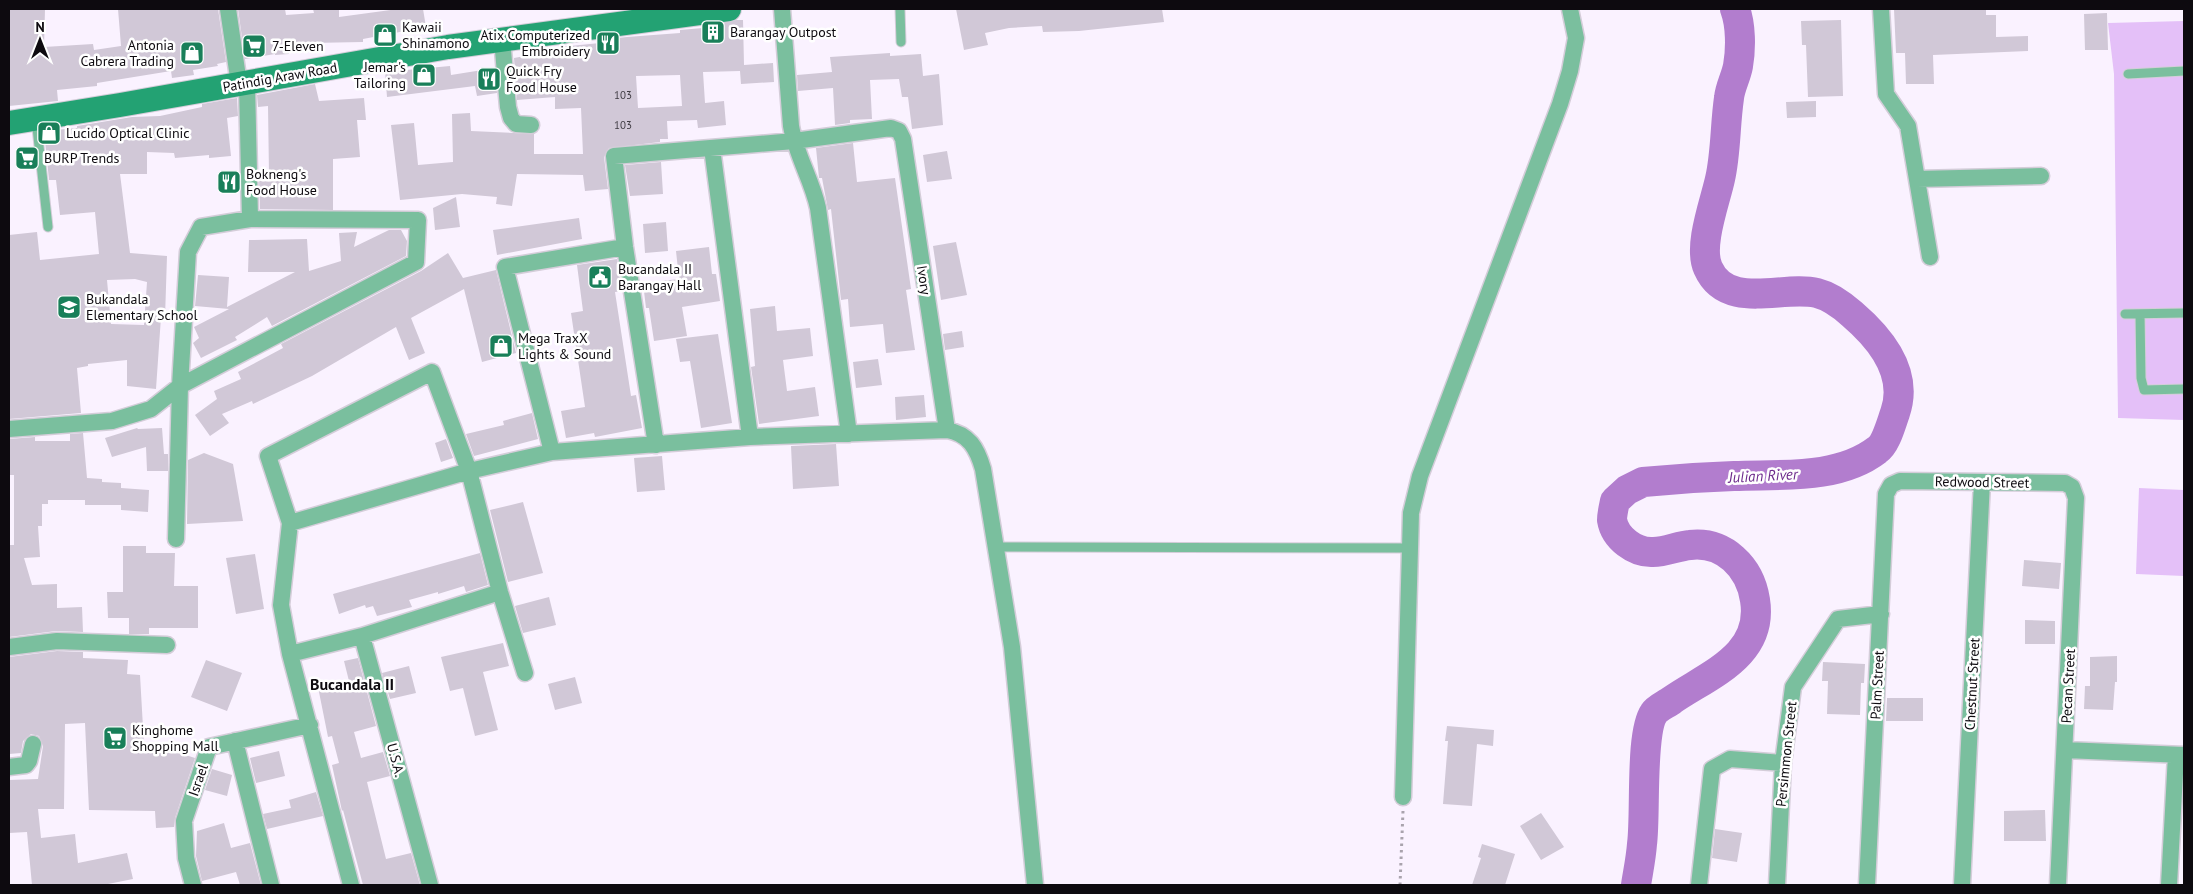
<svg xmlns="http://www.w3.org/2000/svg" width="2193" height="894" font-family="'PT Sans',sans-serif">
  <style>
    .green { fill: #e4c0f8 }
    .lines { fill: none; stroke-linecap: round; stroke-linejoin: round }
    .river { stroke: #b27dce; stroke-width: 30 }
    .building { fill: #d1c8d7; fill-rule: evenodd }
    .service-casing { stroke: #d4cdd9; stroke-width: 11 }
    .minor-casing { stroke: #d4cdd9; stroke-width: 19 }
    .secondary-casing { stroke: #d4cdd9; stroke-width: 26 }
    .path { stroke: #a9a3ad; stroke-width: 3; stroke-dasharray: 2.5 4; stroke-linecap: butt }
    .service { stroke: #7abf9e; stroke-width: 9 }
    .minor { stroke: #7abf9e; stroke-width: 16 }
    .secondary { stroke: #23a273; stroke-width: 24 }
    .labels { text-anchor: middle; stroke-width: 5; stroke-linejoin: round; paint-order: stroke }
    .number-label { font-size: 11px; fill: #3e3a41 }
    .poi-label { font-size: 14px; fill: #0d0a0f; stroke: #fff; text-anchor: start }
    .street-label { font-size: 14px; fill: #0d0a0f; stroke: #fff }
    .water-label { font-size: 15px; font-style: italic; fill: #6d2b8c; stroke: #fff }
    .quarter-label { font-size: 16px; font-weight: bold; fill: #0d0a0f; stroke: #fff }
  </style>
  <rect width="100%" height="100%" fill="#faf2ff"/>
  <path class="green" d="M2184,21v399l-66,-2 -4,-344 -6,-51z
    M2139,488l45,2v86l-48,-2z"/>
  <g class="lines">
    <path class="river" d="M1636,885c2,-13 5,-27 6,-41 4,-29 -2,-111 12,-131 3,-5 13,-9 18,-13 36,-25 92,-44 83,-100 -5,-33 -31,-59 -65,-55 -12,1 -24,7 -37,7 -18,1 -38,-14 -41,-32 0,-6 2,-14 3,-19l12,-11 16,-8c30,-3 60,-5 91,-6 46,-2 104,4 143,-26 9,-6 14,-26 18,-37 14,-40 -15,-75 -43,-99 -9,-8 -23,-18 -35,-21 -35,-8 -90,18 -109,-25 -10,-22 7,-66 12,-89 6,-26 5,-54 9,-81 1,-11 7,-21 9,-32 3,-17 3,-41 -3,-57"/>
  </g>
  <path class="building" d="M9,9h36l-1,38 49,-3 1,6 27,-4 -3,-37h100l8,53 -9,2 1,2 -25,4 1,5 -22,3 -1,-7 -74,12v3l-40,4 1,11 -49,5z
    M238,9h47l1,6 28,-2 -1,-4h26v8l59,-8h25l3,18 -63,12v3l-53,1 1,5 -22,3v3l-14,1v-1l-30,5z
    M956,9h206l2,13 -85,9 -36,1 -1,-6 -33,2 -24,5 3,12 -24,5z
    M1894,9h92v6h10v22l32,-1v15l-95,4 1,29h-28l-1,-31h-9z
    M2107,13l1,37h-23l-1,-36z
    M736,20h7l1,45 29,-2 1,19 -33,2 -1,-13 -37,1 2,31 19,-2 2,24 -28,3 -1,-8 -30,1 1,18h-8v3l-51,6 -5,9 4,32 -23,2 -2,-16 -66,-1 -5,32 -16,-2 1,-7 -35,-3 -62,6 -9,-75 23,-2 4,42 35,-3 -1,-48 18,-1 1,18 63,3v20h49l-2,-46 -26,1v-12l-38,3 -3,-42 16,-3v-5l70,-7 -1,-3 28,-3 53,-4v-3l23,-2v-2zM680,75l2,31 -44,2 -2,-32z
    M1841,20l2,76 -35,1 -2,-52h-4l-1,-24z
    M890,53v3l31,-2 2,22 16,-2 4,51 -31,4 -4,-32h-6l-3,-18 -29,1 2,39 -22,1v3l-15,2 -2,-37 -35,3 -1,-16 35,-3 -2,-15z
    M450,66l1,9 44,-7 2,25 -20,3 -2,-10 -88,11 -2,-25z
    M315,84l4,17 45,-3 2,22h-9l3,37 -27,2v51l-73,-1 -1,-34h10l-1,-69 -10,1 -1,-12z
    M237,98l1,18 -11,2 4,38 -22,2v-3l-34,3 -1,-5 -27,-1v22h-27l10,79 37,3 -2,62 -4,-1 -5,72 -29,-3v-26l-39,4v2l-11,2 4,45 -72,6v-184l28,-3 3,28 59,-6 -4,-42 -35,3 -4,-35h-7l-5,-49 33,-3v-2l55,-9 28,-1 42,-9v-3zM135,279l12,3 -3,43 -33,-1 -4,-44z
    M1816,101v16l-29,1 -1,-16z
    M853,143l4,39 38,-4 16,111 -5,1 9,60 -29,3 -3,-29 -33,3 -2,-28 -7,1 -10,-91 -3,1 -6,-32h-3l-3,-30z
    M947,151l5,28 -25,3 -4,-27z
    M661,162l2,32 -33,2 -5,-31z
    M456,197l4,30 -25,3 -2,-22z
    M579,218l3,21 -85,16 -4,-25z
    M666,222l2,29 -23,2 -2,-29z
    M389,230h12l6,11 -1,15 -134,70 -5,-9 -32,20 2,3 -36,18 -8,-15 6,-5 -5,-11 35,-18 -34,-3 3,-31 31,2 -2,30 68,-35h-47l1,-32 58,-1 2,32 32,-10 -2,-28 18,-1 -3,15z
    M956,242l11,53 -26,5 -8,-54z
    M709,247l3,27h4l4,27 -38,6 5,29 -33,5 -5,-33h-3l-3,-25 36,-4 -3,-28z
    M448,253l15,25 33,-8 20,83 -34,9 -18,-73 -53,29 14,35 -16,7 -13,-33 -84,49 -59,28 -1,-3 -30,13 7,9 -19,13 -15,-21 22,-16 -3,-8 27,-12 -3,-7 45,-24 -2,-4 140,-73z
    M617,259l5,32 -7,1 16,104 5,-1 6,33 -47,9 -1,-4 -28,5 -5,-27 24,-4 -14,-94 12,-2 -6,-46z
    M775,306l2,25 33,-3 3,28 -30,4 4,31 28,-4 4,29 -60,8 -8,-57 4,-1 -5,-57z
    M962,331l2,16 -19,3 -2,-16z
    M718,334l14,89 -31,5 -11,-67 -10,1 -4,-23z
    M878,359l4,26 -26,3 -3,-26z
    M924,395l2,22 -30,3 -1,-23z
    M532,413l6,26 -64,17 -8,-22 38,-9 -1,-4z
    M137,428l1,1 24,-1 2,26h4v17h-21l-1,-24 -34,10 -7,-19z
    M83,433l4,45 15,1v3l19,1v5l28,2 -1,22 -27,-2v-5h-36v-5h-37v4h-6v22h-4l2,31 -16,1 8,27 25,-1v24l25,-1 1,25 -27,-1 -47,6v-92h5v-70h-5v-36l26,-2v4h35v-7z
    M446,439l7,19 -12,4 -6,-19z
    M836,444l3,42 -46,3 -2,-43z
    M204,453l29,11 10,57 -56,3 1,-64z
    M662,456l3,34 -28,2 -3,-34z
    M523,502l20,71 -35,9 -18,-72z
    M123,546h23v7h29l-1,33h24v42h-49v6h-20v-16h-21l-1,-26h16z
    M480,553l8,32 -22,7 -2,-6 -26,8v-2l-29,8 3,7 -35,9 -4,-10 -7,2 -1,-3 -26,9 -6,-20z
    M255,554l9,55 -28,5 -10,-56z
    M2024,560l37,3 -2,26 -37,-3z
    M549,597l7,28 -33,8 -8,-27z
    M2025,620l30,1v23h-30z
    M503,643l6,23 -26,6 15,58 -23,6 -12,-48 -13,3 -9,-34z
    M57,651l26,1v6l45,2 -1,14 13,1 4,70 13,1 38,12 -20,60 -1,9 -18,1 -1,-17 -66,-1 -4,-87 -20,1 -1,85h-26l3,29 34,-4 3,29 49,-10 6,26 -30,6h-71l-5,-53 -18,1v-53l29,-1 5,-33 -4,-10 -8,-2 -8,7 -2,12 -12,1v-97z
    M2117,656v26h-2l-2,28 -29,-1 1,-23h5v-29z
    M358,658l18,68 -22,6 7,26 22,-6 7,24 -23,6 19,77 25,-6 9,32h-57l-20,-75 -1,1 -10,-46 7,-2 -7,-27 -4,1 -10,-50 31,-6 -5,-20z
    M206,660l36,13 -15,38 -36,-14z
    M1823,662l42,2 -1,19h-3l-1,32 -33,-1 1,-33h-6z
    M409,666l7,27 -26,6 -8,-26z
    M575,677l7,26 -27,7 -7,-26z
    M1887,698h36v23h-37z
    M1447,726l47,4 -1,16 -16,-2 -5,62 -29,-2 5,-63h-3z
    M279,751l6,25 -29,7 -6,-25z
    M212,769l20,6 -5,21 -22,-6z
    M316,792l7,24 -56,13 -4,-15 28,-6 -2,-8z
    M2045,810l1,31h-42v-30z
    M1541,813l23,34 -23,13 -21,-34z
    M224,823l7,25 19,-5 11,42h-21l-4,-13 -34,9 -6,-25 1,-25z
    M1715,829l27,4 -5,29 -25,-4z
    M1482,844l33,10 -10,31h-33l9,-27 -3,-1z"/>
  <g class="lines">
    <g class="service-casing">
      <path id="service" d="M900,9l1,33
        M2128,74l56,-3
        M36,119l12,108
        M2125,314l59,-1
        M2140,314l1,64 3,12 40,-1
        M997,547l413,1"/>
    </g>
    <g class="minor-casing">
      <path id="minor" d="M228,9l11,75
        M782,9l9,117c5,29 21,54 27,82l31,226
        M1881,9l5,85 22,32 22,131
        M502,39l6,68 3,11 5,6 15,1
        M247,83l3,136
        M712,148l38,289
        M1917,179l124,-3
        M9,429l103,-8 39,-12 29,-23 236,-124 2,-42 -168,-1 -49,8 -13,25 -8,134 -4,153
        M656,445l-31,-198 -11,-91 180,-15 97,-13 8,3 4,8 44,291
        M552,452l-47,-185 120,-20
        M290,523l179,-52 83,-19 198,-15 197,-7c22,4 30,18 36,39l29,178 23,238
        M362,636l68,249
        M9,647l48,-6 110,4
        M290,654l72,-18 138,-44
        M235,741l36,144
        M2065,750l119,5
        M9,767l17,-2 3,-4 4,-17
        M1403,797l8,-284 9,-37 140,-372 10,-33 6,-33 -6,-29
        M193,885l-7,-27 -2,-37 25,-74 101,-22
        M351,885l-61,-231 -9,-49 9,-82 -22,-67 164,-84 37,99 31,121 25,81
        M1699,885l13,-116 18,-10 53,4
        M1777,885l6,-122 10,-76 45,-68 43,-5
        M1867,885l19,-391 5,-9 9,-4 165,2 7,4 4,11 -18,387
        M1962,885l20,-403
        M2169,885l7,-130"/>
    </g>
    <g class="secondary-casing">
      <path id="secondary" d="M9,123l111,-18 328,-58 281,-38"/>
    </g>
    <path class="path" d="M1400,885l3,-74"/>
    <use href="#service" class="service"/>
    <use href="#minor" class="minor"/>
    <use href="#secondary" class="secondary"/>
  </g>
  <defs>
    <g id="building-square" transform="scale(1.25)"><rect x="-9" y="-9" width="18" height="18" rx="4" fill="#197f59" stroke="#fff"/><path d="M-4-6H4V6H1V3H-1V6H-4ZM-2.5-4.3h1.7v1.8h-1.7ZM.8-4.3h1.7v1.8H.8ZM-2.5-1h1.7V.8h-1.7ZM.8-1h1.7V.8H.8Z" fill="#fff"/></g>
    <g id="shop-square" transform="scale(1.25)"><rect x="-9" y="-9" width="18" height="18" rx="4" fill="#197f59" stroke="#fff"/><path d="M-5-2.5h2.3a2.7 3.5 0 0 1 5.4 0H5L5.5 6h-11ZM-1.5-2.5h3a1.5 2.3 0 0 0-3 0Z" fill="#fff"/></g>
    <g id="restaurant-square" transform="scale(1.25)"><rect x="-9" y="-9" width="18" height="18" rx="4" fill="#197f59" stroke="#fff"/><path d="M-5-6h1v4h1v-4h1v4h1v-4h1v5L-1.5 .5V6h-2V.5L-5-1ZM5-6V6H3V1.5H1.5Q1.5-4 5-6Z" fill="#fff"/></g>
    <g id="supermarket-square" transform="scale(1.25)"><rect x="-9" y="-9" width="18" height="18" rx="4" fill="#197f59" stroke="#fff"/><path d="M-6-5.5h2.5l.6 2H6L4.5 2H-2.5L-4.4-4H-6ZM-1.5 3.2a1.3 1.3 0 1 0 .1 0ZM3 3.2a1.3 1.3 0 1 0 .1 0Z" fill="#fff"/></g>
    <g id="civic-square" transform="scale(1.25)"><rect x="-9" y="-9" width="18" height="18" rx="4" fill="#197f59" stroke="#fff"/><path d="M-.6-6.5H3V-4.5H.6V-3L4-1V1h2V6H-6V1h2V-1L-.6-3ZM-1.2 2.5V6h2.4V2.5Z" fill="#fff"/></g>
    <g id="school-square" transform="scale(1.25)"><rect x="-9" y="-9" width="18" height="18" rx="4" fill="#197f59" stroke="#fff"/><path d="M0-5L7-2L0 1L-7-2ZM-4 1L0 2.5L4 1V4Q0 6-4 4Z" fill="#fff"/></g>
  </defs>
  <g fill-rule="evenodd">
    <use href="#building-square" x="713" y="32"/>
    <use href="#shop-square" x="385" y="35"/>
    <use href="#restaurant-square" x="608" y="43"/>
    <use href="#supermarket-square" x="254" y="46"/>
    <use href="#shop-square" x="192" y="53"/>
    <use href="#shop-square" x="424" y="75"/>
    <use href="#restaurant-square" x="489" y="79"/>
    <use href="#shop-square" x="49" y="133"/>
    <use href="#supermarket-square" x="27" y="158"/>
    <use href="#restaurant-square" x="229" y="182"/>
    <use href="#civic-square" x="600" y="277"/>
    <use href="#school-square" x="69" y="307"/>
    <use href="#shop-square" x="501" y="346"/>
    <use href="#supermarket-square" x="115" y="738"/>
  </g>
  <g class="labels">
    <g class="number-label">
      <text x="623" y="99">103</text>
      <text x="623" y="129">103</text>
    </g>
    <g class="poi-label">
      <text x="402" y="32">Kawaii<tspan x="402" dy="16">Shinamono</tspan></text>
      <text x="730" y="37">Barangay Outpost</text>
      <text x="590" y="40" text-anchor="end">Atix Computerized<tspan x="590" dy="16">Embroidery</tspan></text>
      <text x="174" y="50" text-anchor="end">Antonia<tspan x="174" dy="16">Cabrera Trading</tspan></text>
      <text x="272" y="51">7-Eleven</text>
      <text x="406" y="72" text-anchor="end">Jemar's<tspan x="406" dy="16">Tailoring</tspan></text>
      <text x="506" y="76">Quick Fry<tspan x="506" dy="16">Food House</tspan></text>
      <text x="66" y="138">Lucido Optical Clinic</text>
      <text x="44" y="163">BURP Trends</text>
      <text x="246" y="179">Bokneng's<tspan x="246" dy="16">Food House</tspan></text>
      <text x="618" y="274">Bucandala II<tspan x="618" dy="16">Barangay Hall</tspan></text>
      <text x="86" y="304">Bukandala<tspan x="86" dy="16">Elementary School</tspan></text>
      <text x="518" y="343">Mega TraxX<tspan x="518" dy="16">Lights &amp; Sound</tspan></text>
      <text x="132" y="735">Kinghome<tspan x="132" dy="16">Shopping Mall</tspan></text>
    </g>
    <g class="street-label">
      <text transform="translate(280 77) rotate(-10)" y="5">Patindig Araw Road</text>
      <text transform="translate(924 280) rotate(81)" y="5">Ivory</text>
      <text transform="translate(1982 482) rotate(1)" y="5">Redwood Street</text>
      <text transform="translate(1972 684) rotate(-87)" y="5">Chestnut Street</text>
      <text transform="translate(1877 685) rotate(-87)" y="5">Palm Street</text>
      <text transform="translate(2068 686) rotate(-87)" y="5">Pecan Street</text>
      <text transform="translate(1786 754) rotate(-84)" y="5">Persimmon Street</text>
      <text transform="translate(396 760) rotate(75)" y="5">U.S.A.</text>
      <text transform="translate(198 780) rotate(-71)" y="5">Israel</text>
    </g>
    <g class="water-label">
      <text transform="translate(1763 476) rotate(-3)" y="5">Julian River</text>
    </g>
    <g class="quarter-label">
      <text x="352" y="690">Bucandala II</text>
    </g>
  </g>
  <rect width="2193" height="894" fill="none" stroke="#0d0a0f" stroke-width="20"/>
  <g transform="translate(40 40)" stroke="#ffffff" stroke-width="4" paint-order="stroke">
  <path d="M0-4L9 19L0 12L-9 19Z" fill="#0d0a0f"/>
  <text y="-8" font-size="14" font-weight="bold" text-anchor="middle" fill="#0d0a0f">N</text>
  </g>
</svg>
